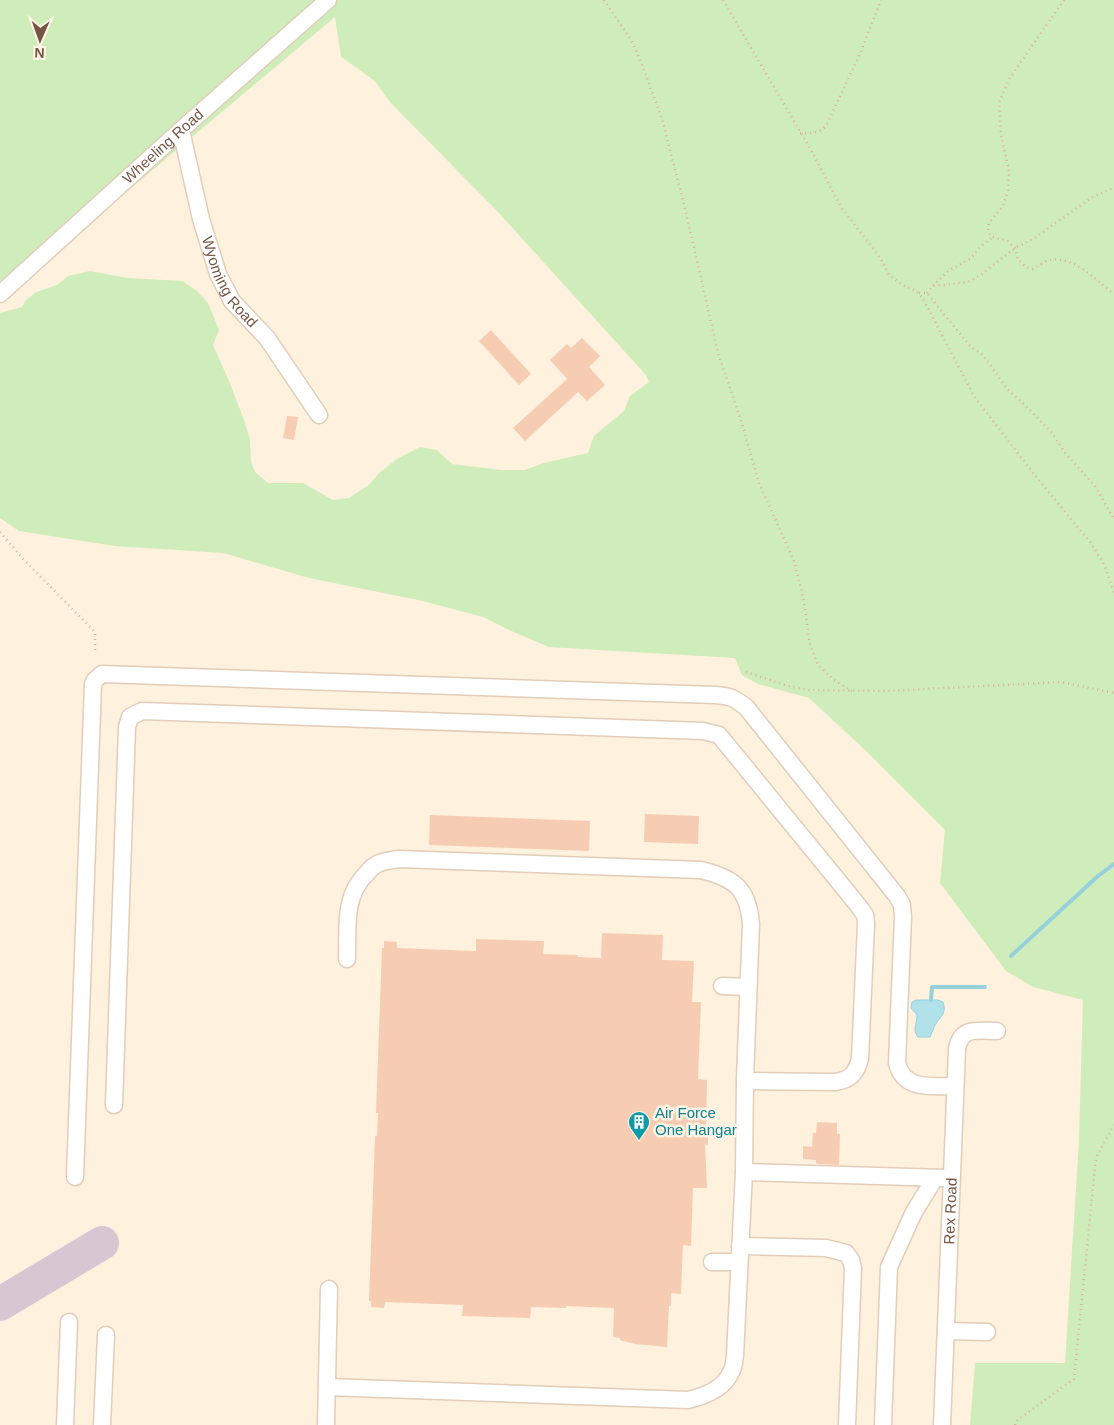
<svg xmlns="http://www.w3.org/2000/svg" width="1114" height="1425" font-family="Arial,sans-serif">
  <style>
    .green { fill: #cfecbb }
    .water { fill: #b1e1e9; stroke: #96d1db }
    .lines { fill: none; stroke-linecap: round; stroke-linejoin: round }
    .stream { stroke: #96d1db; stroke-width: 4 }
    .taxiway { stroke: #d8c7d2; stroke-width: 34 }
    .building { fill: #f6cdb3 }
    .minor-casing { stroke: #e2cdb9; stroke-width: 19 }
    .path { stroke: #dab097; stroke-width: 2.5; stroke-dasharray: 1 4; stroke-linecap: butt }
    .minor { stroke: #fff; stroke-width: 16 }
    .labels { text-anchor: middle; stroke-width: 5; stroke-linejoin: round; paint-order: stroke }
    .street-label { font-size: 15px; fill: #755544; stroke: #fff5e6 }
    .culture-label { font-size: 15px; fill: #0d838f; stroke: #fff5e6; text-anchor: start }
  </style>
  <rect width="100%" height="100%" fill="#fef1dd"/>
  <path class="green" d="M0,0h1114v1425h-144l5,-62h90l14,-223 4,-140 -50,-13 -27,-16 -66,-88 5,-53 -80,-80 -56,-52 -51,-14 -16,-9 -7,-17 -186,-11 -40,-17 -26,-13 -60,-16 -114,-23 -86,-25 -108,-7 -96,-15 -19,-13v-205l22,-6 3,-6 11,-9 21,-7 11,-9 13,-3 9,-2 37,7 56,3 14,10 11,12 11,27 -6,15 16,36 15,39 6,20 1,22 4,10 13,11h35l30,17 16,-2 20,-13 10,-12 18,-14 23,-12 17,3 15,14 49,6h24l19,-7 44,-10 6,-17 30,-25 6,-15 19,-14 -3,-7 -148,-163 -108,-110 -15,-21 -34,-24 -6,-40 -335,281z"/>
  <path class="water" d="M916,1000h22l5,2c4,11 -2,14 -8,23 -2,4 -3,8 -5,12h-12c-6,-8 -1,-12 -1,-22l-6,-7 1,-6z"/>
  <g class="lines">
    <path class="stream" d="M1011,956l87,-80 16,-12
      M931,1000l1,-13h53"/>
    <path class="taxiway" d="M0,1304l102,-61"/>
  </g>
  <path class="building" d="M491,330l40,44 -12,11 -40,-44z
    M582,338l18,18 -11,11 16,18 -18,16 -9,-9 -53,49 -12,-13 54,-49 -17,-19 17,-16 4,4z
    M287,416l11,1 -4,23 -11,-2z
    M645,814l54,2 -1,28 -54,-2z
    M430,815l160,6 -1,30 -160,-6z
    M602,933l61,2 -1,25 32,1 -2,41h9l-3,77 9,1 -1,53h2v12l-3,-1 2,44h-14l-2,58 -8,-1 -2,49 -10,-1v13h-2l-2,41 -32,-3 -15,-4v-2l-7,-1 1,-29 -48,-2v2l-35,-1 -1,11 -68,-2 1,-11 -78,-3 -1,6 -13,-1v-6h-2l6,-165h2l1,-23h-2l6,-165h2v-7l13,1v6l79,3v-12l68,2 -1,13 35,1v2l23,1z
    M817,1122l20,1v11h3l-1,31 -21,-1 -2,-1v-3l-13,-1v-13l9,1 1,-14h3z"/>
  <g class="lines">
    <g class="minor-casing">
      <g id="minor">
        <path id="s1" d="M181,130l20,89 17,55 14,27 35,37 52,77"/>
        <path id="s2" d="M0,294l181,-164 147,-130"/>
        <path d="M722,986l26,1"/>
        <path d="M114,1105l13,-378 3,-10 12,-6 561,20 16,4 138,169 8,11 1,9 -6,135c-4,15 -10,21 -25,23l-90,-1"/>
        <path d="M744,1172l200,6"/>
        <path d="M75,1177l18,-493 2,-4 7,-6 613,21c15,1 19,3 31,12l151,189 5,9 1,12 -6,146c7,28 35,23 58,23"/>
        <path d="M740,1246l86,2 20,5 5,7 2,8 -6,157"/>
        <path d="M712,1262h27"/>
        <path d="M947,1331l40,1"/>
        <path d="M327,1387l361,13c17,-4 36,-11 43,-28 3,-4 3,-11 4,-16l9,-184 1,-93 6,-155c-3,-36 -17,-46 -50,-54l-302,-11c-7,1 -14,2 -20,4 -4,2 -9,6 -12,10 -24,23 -19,54 -20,86"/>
        <path d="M65,1425l4,-103"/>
        <path d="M102,1425l4,-90"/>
        <path d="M326,1425l3,-136"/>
        <path d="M883,1425l6,-158 25,-55 21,-34"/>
        <path id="s3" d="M942,1425l15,-376c4,-23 21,-18 40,-18"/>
      </g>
    </g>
    <path class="path" d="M604,0l29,43 8,19 21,57 22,85 34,149 25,74 16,56 35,78 9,35 7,48 8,21 16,15 18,11
      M723,0l88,150 30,57 40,52 8,16 12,9 15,7 6,6 52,99 59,77 57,69 13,20 11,30
      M1064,0l-55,79 -10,24 2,32 8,36 -1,19 -5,16 -14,17 -1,7 2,5 5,3 13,3 7,7 3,12 8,7 7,2c6,-3 11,-8 17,-9 26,-4 46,21 64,34
      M800,133c11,0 21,1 27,-9l33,-70 21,-54
      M933,286l15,-15 22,-12 10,-12 13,-10
      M919,293h8l42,52 14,10 25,35 19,17 24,25 15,22 29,32 19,33
      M927,293l6,-7 35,-4 14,-8 33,-26 18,-9 61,-43 20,-8
      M0,532l24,28 71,72v22
      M746,672l42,14 21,4 78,1 174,-9 53,11
      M1015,1425l1,-4 58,-42 22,-221 18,-33"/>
    <use href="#minor" class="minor"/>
  </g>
  <defs>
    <g id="building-pin" transform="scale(1.125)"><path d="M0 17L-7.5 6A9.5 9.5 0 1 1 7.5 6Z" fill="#0f9aa8" stroke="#fff5e6"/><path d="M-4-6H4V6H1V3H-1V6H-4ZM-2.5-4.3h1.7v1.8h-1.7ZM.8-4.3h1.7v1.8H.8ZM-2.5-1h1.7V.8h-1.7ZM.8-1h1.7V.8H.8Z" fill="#fff"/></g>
  </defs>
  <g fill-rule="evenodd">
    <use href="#building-pin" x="639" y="1122"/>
  </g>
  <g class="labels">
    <g class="street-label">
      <text dy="5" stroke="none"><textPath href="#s2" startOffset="220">Wheeling Road</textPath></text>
      <text dy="5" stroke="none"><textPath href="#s1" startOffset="161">Wyoming Road</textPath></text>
      <text dy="5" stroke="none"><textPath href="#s3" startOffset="214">Rex Road</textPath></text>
    </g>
    <g class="culture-label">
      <text x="655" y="1118">Air Force<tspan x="655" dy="17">One Hangar</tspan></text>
    </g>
  </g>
  <g transform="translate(40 40) rotate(182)" stroke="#fff5e6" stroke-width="4" paint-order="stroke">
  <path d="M0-4L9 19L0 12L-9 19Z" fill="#755544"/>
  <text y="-8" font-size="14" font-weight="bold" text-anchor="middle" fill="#755544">N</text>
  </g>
</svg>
